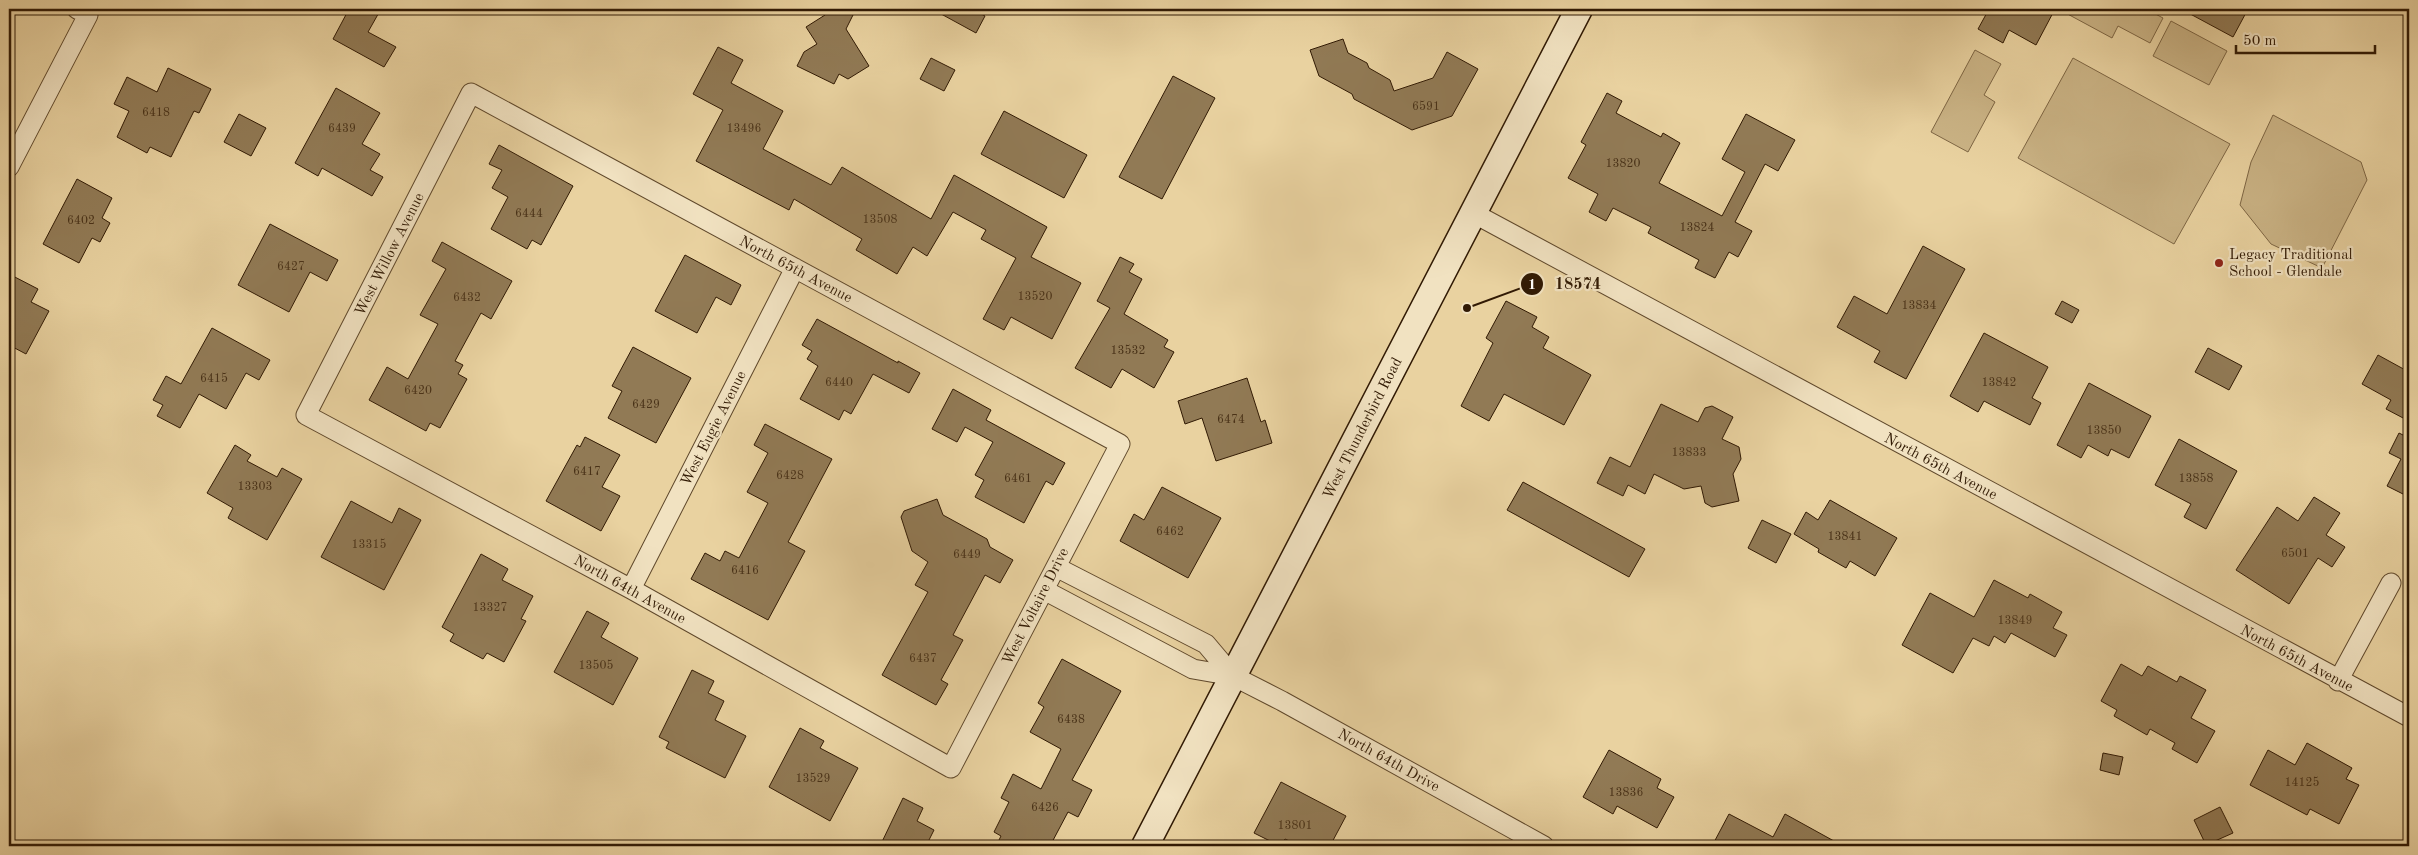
<svg xmlns="http://www.w3.org/2000/svg" width="2418" height="855" font-family="'Old Standard TT',serif">
  <style>
    .green { fill: #cab385; stroke: #7e6644 }
    .building { fill: #917a55; stroke: #311a04 }
    .lines { fill: none; stroke-linecap: round; stroke-linejoin: round }
    .minor-casing { stroke: #5f482b; stroke-width: 21 }
    .secondary-casing { stroke: #311a04; stroke-width: 29 }
    .minor { stroke: #f1e2c1; stroke-width: 19 }
    .secondary { stroke: #f1e2c1; stroke-width: 26 }
    .poi-dot { fill: #8f2418; stroke: #f1e2c1; stroke-width: 2 }
    .labels { text-anchor: middle; stroke-width: 4.5; stroke-linejoin: round; paint-order: stroke }
    .number-label { font-size: 12px; fill: #493218 }
    .street-label { font-size: 15px; fill: #311a04; stroke: #f1e2c1 }
    .poi-label { font-size: 15px; fill: #311a04; stroke: #f1e2c1; text-anchor: start }
    .leader { fill: none; stroke: #311a04; stroke-width: 2 }
    .callout-dot { fill: #311a04; stroke: #f1e2c1; stroke-width: 2 }
    .mark-label { font-size: 15px; text-anchor: middle; font-weight: bold; fill: #fff }
    .callout-label { font-size: 16px; text-anchor: middle; font-weight: bold; fill: #311a04; stroke: #f1e2c1; stroke-width: 4.5; stroke-linejoin: round; paint-order: stroke }
  </style>
  <rect width="100%" height="100%" fill="#e9d2a0"/>
  <filter id="stains"><feTurbulence type="fractalNoise" baseFrequency=".004" numOctaves="4"/><feColorMatrix values="0 0 0 0 .2 0 0 0 0 .09 0 0 0 0 .02 0 0 0 .5 -.17"/></filter>
  <radialGradient id="worn" r=".72"><stop offset=".6" stop-color="#630" stop-opacity="0"/><stop offset="1" stop-color="#630" stop-opacity=".3"/></radialGradient>
  <path class="green" d="M2063,9h83l17,9 -13,25 -32,-17 -6,12 -50,-27z
    M2171,21l56,30 -18,34 -56,-29z
    M1975,50l26,14 -17,31 11,7 -27,50 -37,-20z
    M2073,58l157,86 -56,100 -156,-86z
    M2273,115l88,47 6,18 -45,88 -51,-24 -31,-39 11,-43z"/>
  <path class="building" d="M349,9h32l-13,23 28,15 -12,20 -51,-28z
    M828,9h28l-10,20 23,37 -21,13 -9,-5 -5,10 -37,-18 7,-14 13,-8 -11,-17 19,-12z
    M932,9h40l13,7 -9,17z
    M1989,9h66l-19,36 -27,-15 -6,13 -25,-14z
    M2181,9h67l-15,28z
    M1343,39l5,14 19,10 2,5 21,12 4,11 39,-13 14,-26 31,17 -26,47 -40,14 -58,-31 -2,-5 -33,-18 -9,-26z
    M718,47l25,13 -12,23 52,28 -20,38 68,36 11,-18 89,52 23,-44 93,52 -16,30 50,26 -29,56 -41,-22 -7,13 -21,-11 33,-61 -35,-19 5,-9 -33,-18 -26,44 -14,-9 -16,27 -41,-24 6,-11 -68,-40 -5,11 -93,-49 27,-51 -30,-16z
    M931,58l24,12 -11,21 -24,-12z
    M168,68l43,21 -12,24 -5,-2 -23,46 -21,-10 -3,6 -30,-16 12,-26 -15,-7 13,-27 30,15z
    M1173,76l42,22 -53,101 -43,-22z
    M336,88l44,25 -18,31 18,10 -10,16 13,7 -11,19 -50,-28 -4,8 -23,-13z
    M1607,93l15,8 -6,12 45,24 2,-4 17,10 -21,40 63,33 23,-44 -23,-13 24,-45 49,26 -17,31 -13,-7 -30,58 17,9 -14,26 -9,-5 -14,26 -20,-10 4,-8 -51,-27 3,-6 -38,-19 -7,13 -17,-9 9,-18 -30,-16 18,-33 -5,-3z
    M1004,111l83,44 -23,43 -83,-44z
    M239,114l27,14 -15,28 -27,-14z
    M499,145l74,41 -32,59 -9,-5 -5,9 -36,-20 17,-32 -16,-9 10,-18 -13,-6z
    M77,179l35,19 -10,20 8,5 -10,19 -8,-4 -13,25 -36,-19z
    M270,224l68,36 -11,21 -17,-9 -21,40 -51,-27z
    M442,242l70,39 -21,38 -10,-6 -26,48 8,4 -5,9 9,5 -27,49 -10,-5 -4,8 -57,-31 18,-33 21,12 30,-55 -18,-9 26,-46 -14,-8z
    M1923,246l42,23 -59,110 -32,-17 6,-11 -43,-24 17,-31 33,18z
    M685,255l56,30 -10,20 -15,-8 -19,36 -42,-22z
    M1120,257l14,7 -5,8 13,7 -18,35 44,26 -4,7 10,5 -20,36 -32,-19 -11,19 -36,-20 35,-60 -13,-7z
    M9,274l29,15 -7,13 18,9 -23,43 -17,-9z
    M1506,301l31,16 -5,10 17,10 -6,11 48,27 -27,50 -60,-31 -15,27 -28,-15 32,-63 -7,-5z
    M2062,301l17,9 -7,13 -17,-9z
    M817,319l81,44v-2l22,12 -11,20 -36,-19 -22,40 -7,-4 -5,10 -39,-21 18,-33 -11,-7 5,-8 -10,-6z
    M212,328l58,32 -11,20 -13,-7 -20,36 -27,-15 -19,34 -23,-12 6,-11 -10,-5 13,-24 15,8z
    M1984,333l64,34 -16,31 9,5 -11,22 -46,-24 -6,11 -28,-16z
    M633,347l58,31 -35,65 -48,-25 14,-27 -10,-5z
    M2208,348l34,18 -13,24 -34,-18z
    M2378,355l31,17v38l-4,9 -19,-10 5,-9 -29,-16z
    M1247,378l14,44 4,-2 7,23 -56,18 -14,-43 -17,6 -7,-23z
    M2089,383l62,33 -22,42 -18,-9 -3,7 -20,-11 -7,13 -24,-13z
    M953,389l38,21 -5,10 79,43 -12,22 -7,-4 -22,42 -49,-26 9,-17 -9,-5 18,-33 -28,-15 -8,15 -25,-13z
    M1661,404l37,18 7,-14 7,-2 21,11 -11,22 17,8 2,12 -8,15 6,27 -27,6 -7,-4 -4,-17 -17,3 -30,-15 -9,20 -17,-9 -5,11 -26,-13 13,-26 20,10z
    M765,424l67,35 -44,83 17,9 -37,69 -77,-41 14,-26 15,8 5,-10 14,7 29,-55 -21,-11 21,-39 -14,-8z
    M2399,433l10,5v59l-22,-11 14,-27 -12,-6z
    M585,437l35,18 -18,32 18,9 -19,35 -55,-30 31,-56 3,2z
    M2179,439l58,32 -31,58 -22,-12 7,-13 -36,-19z
    M235,445l16,10 -4,6 30,16 5,-9 20,11 -35,61 -39,-22 5,-10 -26,-15z
    M1523,482l122,67 -16,28 -122,-67z
    M1162,487l59,31 -33,60 -68,-37 14,-27 10,6z
    M2314,497l26,16 -14,22 19,12 -13,20 -14,-9 -29,46 -53,-34 41,-63 21,14z
    M937,499l6,16 44,24 3,8 23,13 -13,23 -15,-8 -32,60 10,5 -22,40 7,4 -12,21 -54,-30 46,-83 -13,-7 13,-23 -16,-11 -11,-34 3,-6z
    M1830,500l67,38 -22,38 -25,-15 -4,7 -28,-16 1,-3 -25,-15 12,-22 12,8z
    M351,501l41,22 7,-15 22,12 -37,70 -63,-33z
    M1762,520l29,14 -15,29 -28,-15z
    M481,554l27,15 -6,11 31,16 -12,23 5,2 -22,41 -17,-9 -4,6 -33,-18 4,-7 -12,-7z
    M1994,580l34,18 2,-4 32,18 -9,16 14,7 -12,22 -44,-24 -6,10 -11,-7 -5,10 -16,-8 -20,35 -51,-28 28,-52 44,24z
    M587,611l22,12 -8,14 37,21 -25,47 -59,-33z
    M1062,659l59,32 -49,89 20,10 -14,27 -10,-5 -18,34h-54l5,-10 -7,-4 15,-30 -8,-4 12,-24 28,15 20,-40 -31,-17 14,-25 -6,-4z
    M2121,664l21,12 6,-10 29,16 3,-6 26,14 -15,28 24,13 -18,32 -25,-14 3,-6 -25,-14 -3,6 -33,-19 3,-6 -16,-9z
    M692,670l22,11 -6,12 16,8 -9,19 31,16 -21,42 -59,-30 3,-6 -10,-5z
    M800,728l24,13 -4,7 38,20 -28,53 -61,-34z
    M2307,743l45,25 -6,11 13,6 -20,39 -29,-15 -3,6 -57,-30 18,-35 27,15z
    M1609,750l52,29 -4,9 17,9 -17,31 -40,-22 -4,8 -30,-17z
    M2103,753l20,4 -4,18 -19,-5z
    M1281,782l65,34 -16,30h-30l-15,-7 -5,7 -26,-13z
    M903,798l20,10 -6,13 17,9 -8,16h-46z
    M2220,807l13,26 -27,12 -12,-25z
    M1729,814l44,23 12,-23 58,32h-131z"/>
  <g class="lines">
    <g class="minor-casing">
      <path id="minor" d="M471,93l649,351 -169,324 -320,-179 -325,-174z
        M9,167l79,-152 -11,-6
        M1473,213l936,504
        M1056,567l150,77 27,32
        M631,589l164,-321
        M1044,590l149,79 40,7 49,25 262,145
        M2338,681l53,-98"/>
    </g>
    <g class="secondary-casing">
      <path id="secondary" d="M1145,846l434,-837"/>
    </g>
    <use href="#minor" class="minor"/>
    <use href="#secondary" class="secondary"/>
  </g>
  <circle class="poi-dot" cx="2219" cy="263" r="5"/>
  <g class="labels">
    <g class="number-label">
      <text x="1426" y="110">6591</text>
      <text x="156" y="116">6418</text>
      <text x="342" y="132">6439</text>
      <text x="744" y="132">13496</text>
      <text x="1623" y="167">13820</text>
      <text x="529" y="217">6444</text>
      <text x="880" y="223">13508</text>
      <text x="81" y="224">6402</text>
      <text x="1697" y="231">13824</text>
      <text x="291" y="270">6427</text>
      <text x="1035" y="300">13520</text>
      <text x="467" y="301">6432</text>
      <text x="1919" y="309">13834</text>
      <text x="1128" y="354">13532</text>
      <text x="214" y="382">6415</text>
      <text x="839" y="386">6440</text>
      <text x="1999" y="386">13842</text>
      <text x="418" y="394">6420</text>
      <text x="646" y="408">6429</text>
      <text x="1231" y="423">6474</text>
      <text x="2104" y="434">13850</text>
      <text x="1689" y="456">13833</text>
      <text x="587" y="475">6417</text>
      <text x="790" y="479">6428</text>
      <text x="1018" y="482">6461</text>
      <text x="2196" y="482">13858</text>
      <text x="255" y="490">13303</text>
      <text x="1170" y="535">6462</text>
      <text x="1845" y="540">13841</text>
      <text x="369" y="548">13315</text>
      <text x="2295" y="557">6501</text>
      <text x="967" y="558">6449</text>
      <text x="745" y="574">6416</text>
      <text x="490" y="611">13327</text>
      <text x="2015" y="624">13849</text>
      <text x="923" y="662">6437</text>
      <text x="596" y="669">13505</text>
      <text x="1071" y="723">6438</text>
      <text x="813" y="782">13529</text>
      <text x="2302" y="786">14125</text>
      <text x="1626" y="796">13836</text>
      <text x="1045" y="811">6426</text>
      <text x="1295" y="829">13801</text>
    </g>
    <g class="street-label">
      <text transform="translate(389 254) rotate(-63)" y="5">West Willow Avenue</text>
      <text transform="translate(796 269) rotate(28)" y="5">North 65th Avenue</text>
      <text transform="translate(713 428) rotate(-63)" y="5">West Eugie Avenue</text>
      <text transform="translate(1362 428) rotate(-63)" y="5">West Thunderbird Road</text>
      <text transform="translate(1941 466) rotate(28)" y="5">North 65th Avenue</text>
      <text transform="translate(630 589) rotate(29)" y="5">North 64th Avenue</text>
      <text transform="translate(1035 606) rotate(-63)" y="5">West Voltaire Drive</text>
      <text transform="translate(2297 658) rotate(28)" y="5">North 65th Avenue</text>
      <text transform="translate(1389 760) rotate(29)" y="5">North 64th Drive</text>
    </g>
    <g class="poi-label">
      <text x="2229" y="259">Legacy Traditional<tspan x="2229" dy="17">School - Glendale</tspan></text>
    </g>
  </g>
  <path class="leader" d="M1467 308L1532 284"/>
  <g class="callout-dot">
    <circle cx="1467" cy="308" r="5"/>
    <circle cx="1532" cy="284" r="12"/>
  </g>
  <g class="mark-label">
    <text x="1532" y="289">1</text>
  </g>
  <g class="callout-label">
    <text x="1578" y="289">18574</text>
  </g>
  <rect width="2418" height="855" fill="none" stroke="#e9d2a0" stroke-width="30"/>
  <rect x="10" y="10" width="2398" height="835" fill="none" stroke="#311a04" stroke-width="2.5"/>
  <rect x="15" y="15" width="2388" height="825" fill="none" stroke="#311a04"/>
  <path d="M2236 45v8h139v-8" fill="none" stroke="#311a04" stroke-width="2.5"/>
  <text x="2243" y="45" font-size="15" fill="#311a04" stroke="#f1e2c1" stroke-width="4" paint-order="stroke">50 m</text>
  <rect width="100%" height="100%" filter="url(#stains)"/>
  <rect width="100%" height="100%" fill="url(#worn)"/>
</svg>
